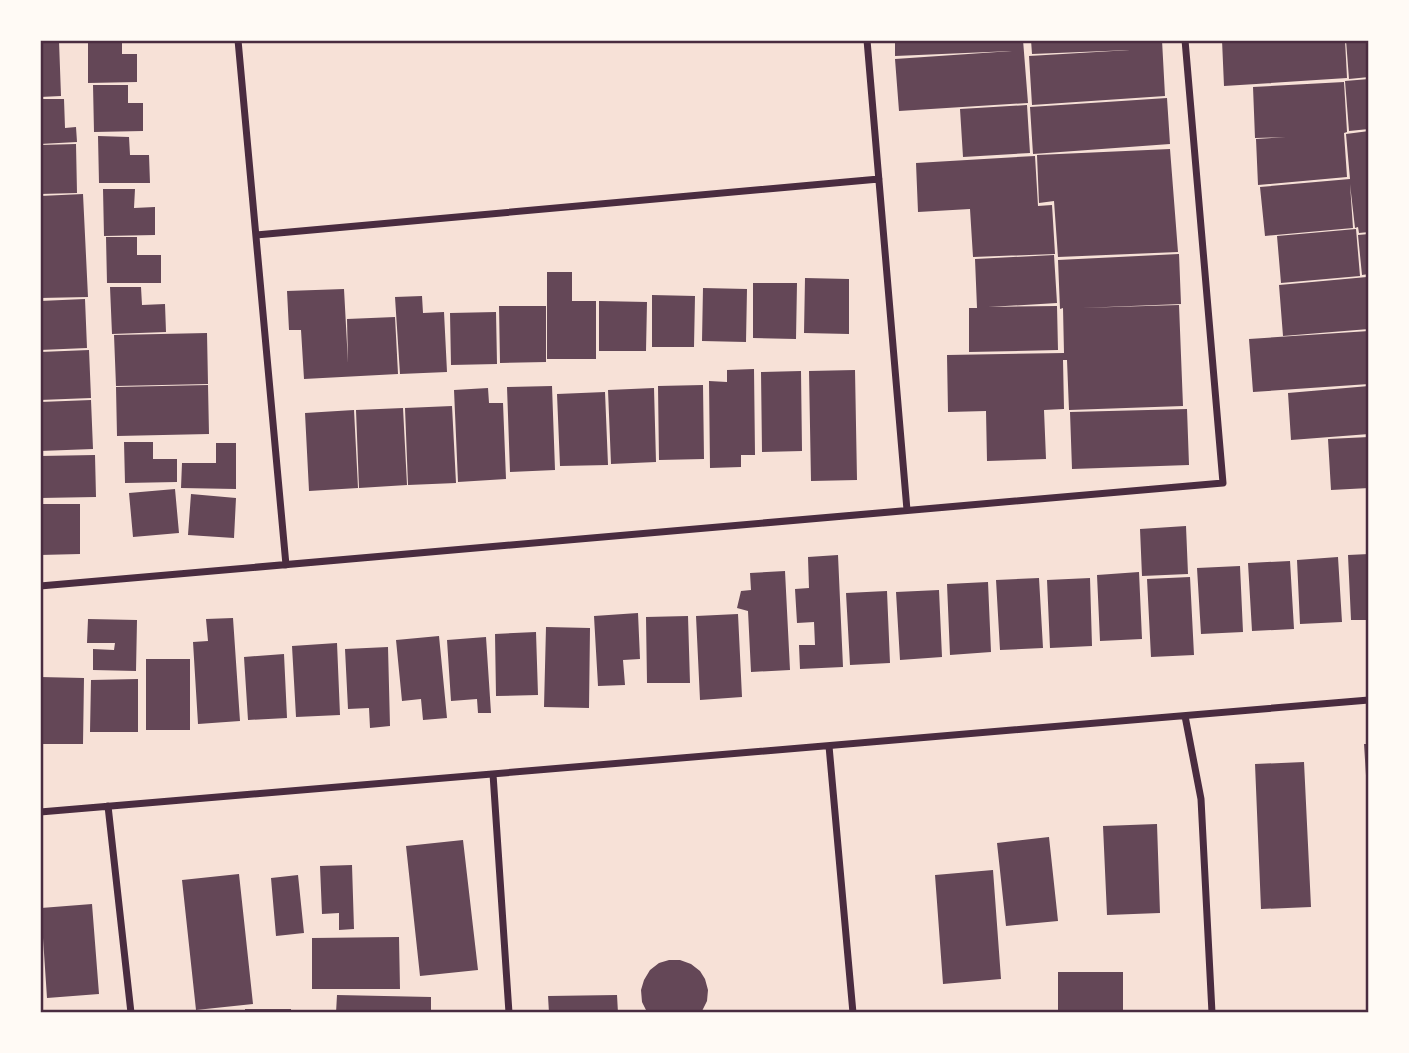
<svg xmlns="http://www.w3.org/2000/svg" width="1409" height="1053" font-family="'Fira Sans',sans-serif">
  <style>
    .building { fill: #644757 }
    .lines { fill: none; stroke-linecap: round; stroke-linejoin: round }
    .minor { stroke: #4a2c40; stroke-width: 7 }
    .neatline { fill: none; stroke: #4a2c40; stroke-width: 2.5 }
  </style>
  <rect width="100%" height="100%" fill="#f7e1d7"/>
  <path class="building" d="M88,40h34v14h15v28l-49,1z
    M895,40h128l5,63 -129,8 -4,-52 117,-8 -117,5z
    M1031,40h131l3,56 -133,9 -3,-49 101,-6 -98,4z
    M1222,40h123l2,38 -123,8z
    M1346,40h23v37l-20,2z
    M59,41l2,55 -21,1v-55z
    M1369,79v50l-20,2 -4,-50z
    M1344,82l3,50 -3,1 3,44 -89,8 -2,-46 30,-2 -31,1 -2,-51z
    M93,85h35v18h15v28l-49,1z
    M1167,98l3,46 -137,10 -3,-47z
    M40,99h24l1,29 11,-1 1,15 -37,2z
    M1027,105l3,48 -67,4 -3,-48z
    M1369,131v101l-10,1 -1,-6 -3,1 -5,-44 3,44 -88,8 -5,-49 90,-8 -4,-45z
    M98,136l31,1 1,18h19l1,28h-51z
    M76,144l1,49 -37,1v-49z
    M1170,149l8,103 -120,5 -4,-56 -15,2 -2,-48z
    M1035,156l3,50 14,-1 3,49 -82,3 -3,-48 -52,3 -2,-49z
    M103,189h32l-1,19 21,-1v28l-51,1z
    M83,194l5,103 -48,1v-102z
    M1356,229l4,47 -79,7 -4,-47z
    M1369,234v40l-7,1 -4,-40z
    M106,237h31v18h24v28h-54z
    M1179,254l2,50 -100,4 98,-3 4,101 -114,4 -2,-50h-4l1,49 -20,1 2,49 -59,2 -1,-50 -38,1 -1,-57 117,-2 -1,-45 -3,1 -2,-49z
    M1054,255l3,48 -69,4 69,-1 1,44 -89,2v-44h8l-2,-49z
    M547,272h25v29h24v58h-49z
    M1367,277l2,52 -86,7 -4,-51z
    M805,278l44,1v55l-45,-1z
    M753,283h44l-1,56 -43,-1z
    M110,287h31l1,18 23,-1 1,28 -54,2z
    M703,288l44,1 -1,53 -44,-1z
    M344,289l4,74 -1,-44 48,-2 3,57 -94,5 -3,-49h-12l-2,-39z
    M652,295l43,1 -1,51h-42z
    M422,296l1,17 21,-1 3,60 -47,2 -5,-77z
    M85,299l2,49 -47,2v-49z
    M599,301l48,1 -1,49h-47z
    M499,306h47v56l-46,1z
    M496,312l1,52 -46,1 -1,-52z
    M1369,331v53l-116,8 -4,-53z
    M207,333l1,51 -92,2 -2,-51z
    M89,350l2,48 -51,2v-48z
    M754,369l1,86h-14v12l-31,1 -1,-87 18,1v-12z
    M855,370l2,110 -46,1 -2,-110z
    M801,371l1,80 -40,1 -1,-80z
    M208,385l1,49 -92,2 -1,-49z
    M703,385l1,74 -45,1 -1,-74z
    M552,386l3,84 -45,2 -3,-85z
    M1369,386v48l-78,6 -3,-47z
    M488,388l1,15h14l3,76 -48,3 -4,-92z
    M654,388l2,74 -45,2 -3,-74z
    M605,392l3,73 -48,1 -3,-72z
    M91,400l2,49 -53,2v-49z
    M452,406l4,77 -48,2 -3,-77z
    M403,408l4,77 -48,3 -3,-78z
    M1187,409l2,56 -117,4 -2,-57z
    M354,410l4,78 -49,3 -4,-78z
    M1369,437v51l-38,2 -3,-51z
    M124,442h29v17h24v23l-52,1z
    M216,443h20v46l-55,-1 1,-25h34z
    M95,455l1,42 -56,1v-42z
    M175,489l4,44 -46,4 -4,-44z
    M191,494l45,4 -2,40 -46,-3z
    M40,504h40v50l-40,1z
    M1186,526l2,48 -46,2 -2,-47z
    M1369,554v66h-18l-3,-65z
    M838,555l5,112 -43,2 -1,-24h16l-1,-23 -17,1 -2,-34 14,-1 -1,-31z
    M1338,557l4,65 -42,2 -3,-64z
    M1290,561l4,68 -42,2 -4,-68z
    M1240,566l3,66 -42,2 -4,-66z
    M785,571l5,99 -39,2 -3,-61 -11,-3 4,-17 10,-1 -1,-17z
    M1139,572l3,67 -42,2 -3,-66z
    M1190,577l4,78 -43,2 -4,-78z
    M1039,578l4,70 -43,2 -4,-70z
    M1090,578l2,68 -42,2 -3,-68z
    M988,582l3,70 -41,3 -3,-71z
    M939,590l3,67 -42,3 -4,-68z
    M887,591l3,72 -40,2 -4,-72z
    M638,613l2,46 -17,1 2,25 -27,1 -4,-70z
    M738,614l4,83 -42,3 -4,-84z
    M688,616l2,67h-43l-1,-66z
    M233,618l7,103 -42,3 -5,-82 15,-1 -2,-22z
    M88,619l49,1 -1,51 -43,-1v-21l21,1 1,-7h-28z
    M546,627l44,1 -1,80 -45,-1z
    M536,632l2,63 -42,1 -1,-62z
    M439,636l8,82 -24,2 -2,-21 -19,2 -6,-61z
    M486,637l5,76h-13l-1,-14 -26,2 -4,-61z
    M337,643l3,72 -44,2 -4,-71z
    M388,647l2,79 -20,2 -1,-20 -21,1 -3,-60z
    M284,654l3,64 -39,2 -4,-63z
    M146,659h44v71h-44z
    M40,677l44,1 -1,66h-43z
    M138,679v53h-48l1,-52z
    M1364,744h5v47h-2z
    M1304,762l7,145 -50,2 -6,-145z
    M1157,824l3,89 -53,2 -4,-89z
    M1049,837l9,84 -52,5 -9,-83z
    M463,840l15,130 -58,6 -14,-130z
    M352,865l2,64 -15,1v-17l-17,1 -2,-48z
    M993,870l8,109 -58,5 -8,-109z
    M239,874l14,130 -57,6 -14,-130z
    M298,875l6,58 -28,3 -5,-58z
    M92,904l7,90 -52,4 -6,-90z
    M399,937l1,52h-88v-51z
    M669,960h11l11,4 9,7 5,8 3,11 -1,11 -6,12 -54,-1 -5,-10 -1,-12 3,-10 6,-10 9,-7z
    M1058,972h65v41h-65z
    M337,995l94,2v16h-95z
    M617,995l1,18h-69l-1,-17z
    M245,1009h46v4h-46z"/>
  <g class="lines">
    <path class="minor" d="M238,40l48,525
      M867,40l40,470
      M256,235l623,-56
      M40,586l1183,-103 -38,-443
      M1185,716l16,83 11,214
      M829,746l24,267
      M493,774l16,239
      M108,806l23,207
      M40,812l1329,-112"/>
  </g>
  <rect width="1409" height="1053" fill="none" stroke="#fffaf5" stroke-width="84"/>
  <rect x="42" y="42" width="1325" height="969" class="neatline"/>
</svg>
